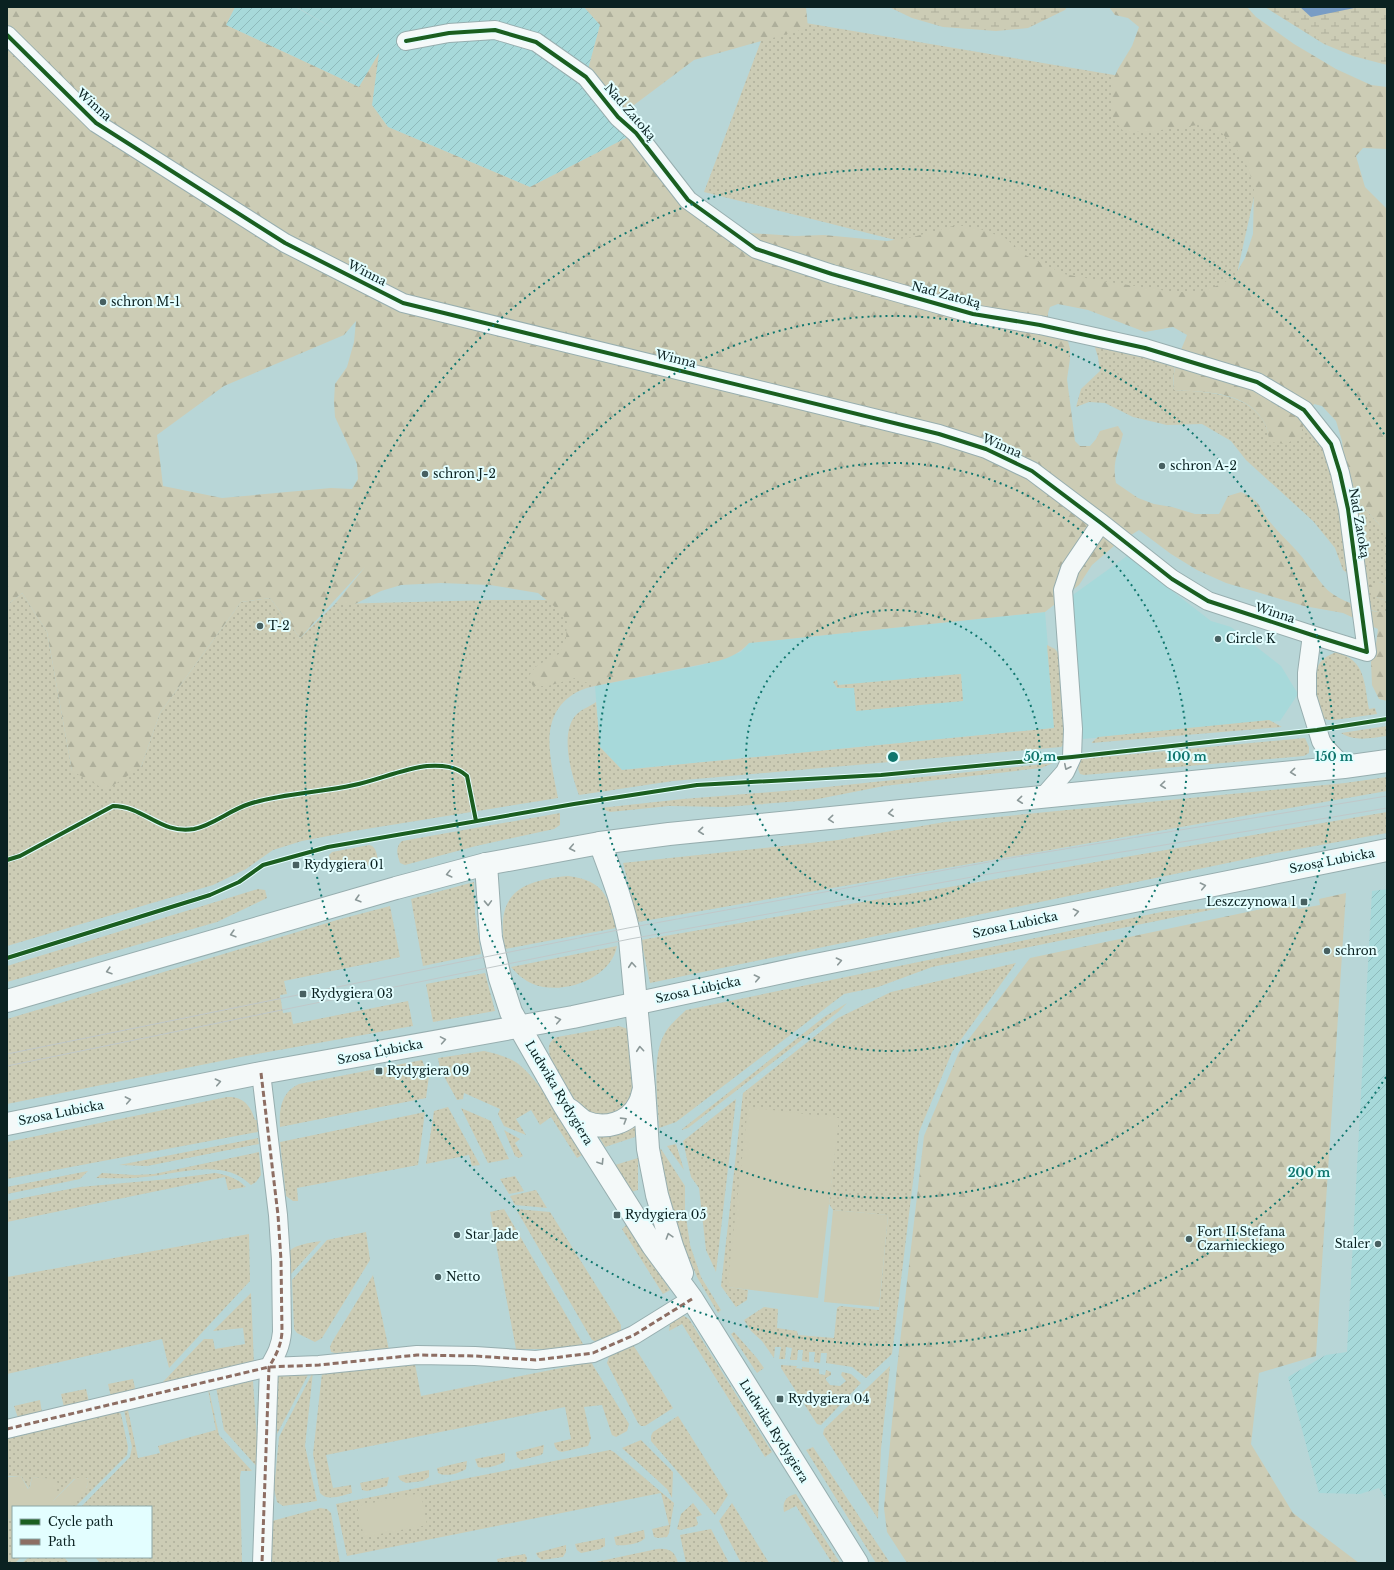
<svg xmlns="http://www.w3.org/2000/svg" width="1394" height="1570" font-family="'Libre Baskerville',serif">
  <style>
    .built { fill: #a7d9da }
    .industrial { fill: url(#industrial-furrows) }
    .grass { fill: url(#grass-dots) }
    .forest { fill: url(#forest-firs); fill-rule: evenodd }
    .wetland { fill: url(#wetland-marsh) }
    .park { fill: #ccccb5 }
    .water { fill: #789cc5 }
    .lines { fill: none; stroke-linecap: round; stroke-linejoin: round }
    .minor-casing { stroke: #97aeaf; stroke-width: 20 }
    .tertiary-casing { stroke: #97aeaf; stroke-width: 24 }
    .primary-casing { stroke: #97aeaf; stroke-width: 24 }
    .minor { stroke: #f4f9f9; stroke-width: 18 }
    .tertiary { stroke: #f4f9f9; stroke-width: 22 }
    .primary { stroke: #f4f9f9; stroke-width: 22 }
    .tram { stroke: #c0c8c9; stroke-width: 1 }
    .quiet { stroke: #8d6e63; stroke-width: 3; stroke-dasharray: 6 3; stroke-linecap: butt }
    .cycleway-casing { stroke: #e3feff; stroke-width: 6 }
    .cycleway { stroke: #1b5e20; stroke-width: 4 }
    .oneway { stroke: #8b9898 }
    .ring { fill: none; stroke: #0f766e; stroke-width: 2; stroke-dasharray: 2 4 }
    .poi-dot { fill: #476061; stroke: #e3feff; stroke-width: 1.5 }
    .labels { text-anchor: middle; stroke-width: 4; stroke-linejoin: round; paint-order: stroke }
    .street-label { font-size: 12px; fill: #0a2121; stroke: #e3feff }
    .poi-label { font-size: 12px; fill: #0a2121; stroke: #e3feff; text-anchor: start }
    .centre { fill: #0f766e; stroke: #e3feff; stroke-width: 2 }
    .ring-label { font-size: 12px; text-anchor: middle; font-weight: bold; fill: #0f766e; stroke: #e3feff; stroke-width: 4; stroke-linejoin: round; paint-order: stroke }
  </style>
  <defs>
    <pattern id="industrial-furrows" width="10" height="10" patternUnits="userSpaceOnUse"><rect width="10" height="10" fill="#a7d9da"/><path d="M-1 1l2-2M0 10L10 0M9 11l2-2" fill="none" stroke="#8ebabb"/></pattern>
    <pattern id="grass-dots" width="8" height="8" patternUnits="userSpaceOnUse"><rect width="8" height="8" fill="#ccccb5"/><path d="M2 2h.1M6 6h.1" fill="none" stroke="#aeaf9b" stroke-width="1.8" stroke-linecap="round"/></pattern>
    <pattern id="forest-firs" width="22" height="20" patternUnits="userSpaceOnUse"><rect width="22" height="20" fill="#ccccb5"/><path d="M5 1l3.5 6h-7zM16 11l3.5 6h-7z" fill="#aeaf9b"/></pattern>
    <pattern id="wetland-marsh" width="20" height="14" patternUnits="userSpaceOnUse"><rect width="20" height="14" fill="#ccccb5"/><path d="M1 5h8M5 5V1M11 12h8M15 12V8" fill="none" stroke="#aeaf9b"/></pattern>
  </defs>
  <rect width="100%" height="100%" fill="#b8d6d7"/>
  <path class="built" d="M1127,556l84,65 20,6 50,39 17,28 -18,27 -197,18 -13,-142z
    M1045,612l10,116 -433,42 -22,-23 -5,-61 107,-21 39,-13 8,-9z"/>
  <path class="industrial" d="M235,7h60l41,23 -39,-23h287l16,18 -14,52 50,56 -106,54 -142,-60 -16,-22 6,-50 -19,32 -133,-62z
    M1387,889v611l-8,-12 -19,6 -41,-1 -31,-116 38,-22 21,-3 25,-461z"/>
  <path class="grass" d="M770,17l505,85 -49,221 -522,-131z
    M1093,341l82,23 -2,17 1,9c30,2 70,2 88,29 5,6 6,16 9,23l33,-19 22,28 9,26 16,99 -8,-6 -8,-22 -22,-27 -67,-61 -15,-19 -29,-17 -35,1 -34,-8 -28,-14 -16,-1 -13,5 5,-18 19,-18 -2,-14z
    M1356,499l31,34v52l-8,-3 -3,15 11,4v10l-5,2 -15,-4z
    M22,593l25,39 25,139 69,-4 19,-54 81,-111 29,-4 30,40 35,-34 156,-4h88l12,34 4,52c-6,1 -12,3 -18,6 -41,23 -26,68 -19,106l-204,33 -52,10 -29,9 -27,19 -33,16 -206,61v-341z
    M1047,645l8,4 6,8 5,78 -2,9 -3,3 -388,34 -94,14c-8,-21 -20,-64 -2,-81 5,-5 14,-8 19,-12l4,45 22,23 432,-42z
    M1336,652c30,8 28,31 33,57l6,-1 2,6 -43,6c-3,0 -7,0 -9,-1 -9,-6 -12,-42 -8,-51 4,-9 10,-12 19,-16z
    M961,674l2,27 -107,10 -2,-23h-17l-4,-6 4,-2 1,5z
    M1269,720l13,7 -191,16 7,-6z
    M1387,726v10c-17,2 -31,6 -46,-3z
    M1305,738l4,9v6l-5,3 -220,19 -4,-1 -2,-5 3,-10z
    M1053,763l-12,5 -157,18 -71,14 -88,7 -56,-1 -59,6 -10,-4 83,-9 125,-10z
    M1387,777v14l-749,131 -15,-59 215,-23 107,-18 400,-39z
    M1387,812v21l-116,21 -621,129 -9,-43z
    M560,813v12l-6,4 -78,17 -71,19 -5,-2c-3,-9 -5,-16 2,-22z
    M369,845c8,1 8,12 10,19l-42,5 -6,-2 -2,-12 3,-3z
    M568,876c36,5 40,19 48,52l-111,21c-10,-54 13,-68 63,-73z
    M474,882l1,31 6,41 -58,12 -12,-67z
    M258,889l7,1 2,8 -50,24 -210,60v-16z
    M390,906l10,51 -116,24 3,13 -7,1 3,18 8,-1 2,12 115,-23 5,25 -167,30 -239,48v-85l330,-99z
    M1220,908l-288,59 -54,20 -34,7 -168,128 -17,6c-1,-27 -8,-72 6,-95 5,-9 14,-16 21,-23l480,-99z
    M617,946c-6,33 -55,50 -84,38 -9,-4 -16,-10 -22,-17z
    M1016,963l-64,89 -33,80 -27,222 -26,24 -14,-11 -26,-4 1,-10h-6l-1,10 -6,-1 1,-10h-6v10l-7,-1 1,-11h-5l-1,10h-7l2,-12 -6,-1 -1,12h-6l2,-12h-6l-1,11 -12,-17 -11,-10 -7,-11 20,-13 14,2 -1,19 20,3 1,4 36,3 3,-30 3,-2 39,4 9,-95 -55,-5 -4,-6 9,-86 -110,169 20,3 -1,10 -11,7 -15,-21 22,-193 95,-75 53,-26z
    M485,973l10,38 -62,11 -7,-38z
    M847,1003l-9,9 -150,116 -7,2 143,-113z
    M619,1026l9,3 6,43 -1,25 -14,15 -21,5 -18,-9 -15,-24v-1c-6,-11 -28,-37 -8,-46z
    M484,1051c14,3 29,7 39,17 22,20 44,61 61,86l-7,4 -26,-41 -11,8 -9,-15 -15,9 10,16 -22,-9 -6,-12 2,-5 -36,-16 -1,6 -6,1 -17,-31 -2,-11z
    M422,1060l7,16 -3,22 -146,29c-1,-17 1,-35 19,-43z
    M227,1097c16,-1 24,9 28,23h2l1,12 -251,47v-37z
    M736,1099l-20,173 -10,-22 -7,-62 -8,-11 -8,-36z
    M448,1107l32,58 -8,1 -3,-11 -43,9 8,-53z
    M461,1108l30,13 18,38 -21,4z
    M425,1112l-7,53 -121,23 1,13h-5l-7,-5 -6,-54z
    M635,1124v13l-30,10 -7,-12z
    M504,1130l16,9 -5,4 8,13 -4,2 -4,-2z
    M258,1138l1,6 -112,22 -28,-1z
    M676,1144l8,26 -17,-24z
    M661,1149l24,37v24l5,35 11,32 20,33 -3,3 -21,-36 -25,-59 -13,-68z
    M259,1152l2,23 -5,7 -5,3c-27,-28 -73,-11 -106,-8 -16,2 -33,1 -49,1l6,-5 33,2 19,-1z
    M638,1158v32l-7,2 -16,-27z
    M88,1171l-8,8 -73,15v-7z
    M215,1173c12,2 22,5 31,14l-18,3 -3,-13 -218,45v-21l73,-14 89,-8z
    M515,1176l9,15 -15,3 -9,-15z
    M536,1190l11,18 -32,-3 -5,-9z
    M504,1209l82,140h-70l-26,-137z
    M516,1209l34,3 71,113v6c-8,4 -21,14 -29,9z
    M627,1224l43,66 -7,4 -41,-65z
    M366,1232l4,28 -48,78 -7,4 -18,-9 -3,-4 -2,-49 35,-40z
    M249,1234l1,47 -81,87 -7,-29 -155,35v-97z
    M321,1241l-30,33c-1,-7 -3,-17 -1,-23 3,-6 24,-9 31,-10z
    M373,1275l16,75 -54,3 -4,-1 -1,-5 2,-5z
    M251,1293l3,72 -93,19 43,-45h9l2,10 30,-5 -2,-16 -30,3z
    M680,1316h4l5,3 83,133 -7,5 -83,-133 -13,7 1,-8z
    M734,1332l22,25 8,11 -7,5 -26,-39z
    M632,1343l41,65 -28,18h-4l-3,-3 -31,-60 2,-7z
    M591,1362l38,62 -2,7 -11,6 -4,-2 -10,-30 -18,2 7,31 -3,8 -26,6c-5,-1 -7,-4 -8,-9l17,-4 -6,-32 -239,48 7,33 18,-3 1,8c-9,2 -25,9 -32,0l-7,-39 9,-81 93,-9 6,32z
    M781,1365l16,1 -1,2 6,1v-2l17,2v5l6,1 1,-5 5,2v3l-5,3v2l4,5 10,1 6,-5 -5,-6 1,-3 9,2 10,9 -40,42 -4,-1 -36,-56z
    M890,1366l-9,83 -3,70 -55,-85 1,-5z
    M313,1372l-8,74 12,55 -34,5 -6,-4 -3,-13 5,-52z
    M309,1373l-32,61v-55l3,-4z
    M133,1379l2,9 -3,4 -21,5 -3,-13z
    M253,1381l6,88 -35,-39 -8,-43z
    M86,1389l3,13 -25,5 -3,-13z
    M208,1390h1l10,45 33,36h-11l-1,6 2,86h-142l-5,-6h56v-50h-70l49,-50 2,-10 -8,-37h4l10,48 22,-5 -2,-7 58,-16z
    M40,1400l2,13 -24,5 -4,-12z
    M117,1411l4,3 7,33 -1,8 -52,52h-4l16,-20 1,-8 -1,-1 -13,1 -22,23 3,-22 -23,-3 -3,12 -8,-13h-14v-41z
    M678,1416l50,79 -13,20 -64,-74v-5l2,-4z
    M641,1440l32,32 -1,26 -5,-9 -45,-41z
    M544,1445l-1,8 -2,2 -20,5 -4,-3 -1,-5z
    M813,1447l77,116h-14l-70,-113z
    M610,1450l4,2 60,51 -5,30 -2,4 -9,1 -4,-1 -2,-8 17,-4 -8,-32 -314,63 -11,-52z
    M505,1453v8c-6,5 -20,8 -27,6l-3,-8z
    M467,1461l-1,8c-8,5 -21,8 -28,4l-1,-5z
    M429,1470v7l-6,4 -17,2 -6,-3 -2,-4z
    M389,1477l-2,9 -20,5 -5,-1 -2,-7z
    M796,1494l44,69h-8l-36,-57 -12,6c-2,-10 2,-16 12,-18z
    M693,1503l9,12 -6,2 2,7 -2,2 -16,4 -3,-1 4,-15z
    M732,1503l37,60h-28l-22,-42z
    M320,1508l7,1 4,4 9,50h-72l4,-42z
    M7,1519l6,1v37h8l-6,6h-8z
    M711,1529l18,34h-43l-6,-28z
    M644,1530l1,8c-5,6 -20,8 -29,7l-2,-8z
    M605,1538v8l-5,3 -19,4 -4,-3 -2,-6z
    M566,1545v7l-3,5 -21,3 -4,-3 -2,-4z
    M657,1549c12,-1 18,2 21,14h-87z
    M525,1554l2,4 -1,5h-28l-1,-4z
    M29,1557h35l5,6h-47z"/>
  <path class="forest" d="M7,7h228l-9,18 133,62 20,-34 -7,52 16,22 142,60 106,-54 52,67 46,32 61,4 29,-1 63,6 26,-4 44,-12 23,4 25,9 22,18 37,18 32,6 78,12h25l20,-7 15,-8 11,-19 8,-24 1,-48 -6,-18 -11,-18 -16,-18 -23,-7 -44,6 -30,1 -11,-13 -2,-35 7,-15 14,-23 7,-19 -11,-9 -13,-3 -6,-8h138l9,10 38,27 42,25 35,16 16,2v62l-24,-1 -7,8 9,31 22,22v324l-31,-34 -5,-22 -7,-18 -2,-18 -6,-20 -14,-15 -8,-2 -10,19 -4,14 -15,7 -15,-2c-2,-7 -3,-17 -8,-23 -18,-28 -58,-27 -88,-29 -3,-21 6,-36 13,-55l-14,-8 -28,5 -57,-22 -30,-6 -8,3c-7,16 4,27 18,34l2,8v10l-3,20 8,62 5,5h10l6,-7 4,-8 18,-5 5,8c-5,20 -11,27 -7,49l22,15 16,6 18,3 23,7h24l9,-18 13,-4c22,10 16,14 29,30 8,10 17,18 25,27 11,11 24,34 35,43 9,7 20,11 30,15 9,3 18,7 27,4v90l-8,-2 -7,-14 -1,-23 5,-18 2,-15 -35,-16 -39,-7 -78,-23 -29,-13 -26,-16 -32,-24 -25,16 -22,19 -13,20 -34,27 -296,31c-9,10 -18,14 -31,18l-123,25 -20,-8 -27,8h-15l-5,-9 8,-11 23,-12 7,-15 1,-17 -5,-9 -24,-20 -48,-8 -49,-2 -40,2 -20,6 -26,13h-20l30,-37 -65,71 -30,-40 -29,4 -81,111 -19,54 -35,23 -34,-19 -25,-139 -25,-39 -15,12zM356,321l-2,21 -7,25 -12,17 -1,17 1,16 22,47 1,15 -6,10 -21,-1 -109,10 -59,-12 -6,-51 67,-49 120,-51z
    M584,7h222l2,21 -114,32 -76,57 -32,-40 14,-52z
    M1379,582l8,3v18v-2l-11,-4 -7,-6v-6z
    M1346,893l-30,463 -57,17 -8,71 42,69 66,50h-452l-20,-31 -3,-24 13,-140 27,-232 35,-84 71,-94 265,-56 3,7 22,-4 -1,-6z"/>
  <path class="wetland" d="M889,7h178l-2,3 -37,18 -32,3 -53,-4 -31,-9z
    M1265,7h122v58l-34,-9 -29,-12z"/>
  <path class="park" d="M748,1107l91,11 -21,180 -91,-11z
    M833,1210l55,5 -9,92 -55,-5z
    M21,1476l7,13 2,-2 2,-10 21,2 4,2 1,5 -5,15 23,-23 9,-1 3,2c1,11 -10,21 -17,28h-58v13l-6,-1v-42z
    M421,1493l6,32 -63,12 -7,-31z"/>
  <path class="water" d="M1300,7h59l-48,10z"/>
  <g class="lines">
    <g class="minor-casing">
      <path id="minor" d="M7,35l89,88 189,120 118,60 536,131 47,15 46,22 69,52 71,56 36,22 104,34 55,17 -19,-143 -8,-36 -9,-29 -27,-34 -47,-28 -112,-34 -105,-23 -67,-11 -141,-40 -76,-25 -68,-49 -52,-67 -18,-16 -32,-40 -50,-35 -41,-12 -46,3 -43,8
        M1312,635l-5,38v23l14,45 3,5 20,21
        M1043,797l22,-25 7,-15 1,-28 -10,-139 7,-21 31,-46
        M261,1073l17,142 3,45 1,72c-1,14 -6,23 -13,35l-7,196
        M7,1429l262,-62 50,-2 98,-10 58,1 61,4 57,-7 41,-18 58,-36"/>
    </g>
    <g class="tertiary-casing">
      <path id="tertiary" d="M600,843c12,32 24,63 30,96l14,149 4,61 9,46 15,51 10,27
        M486,864l5,74 9,40 11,34 53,93 67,106 22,35 39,53 165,264
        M570,1110c5,4 10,9 15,12 19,8 44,2 54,-18 3,-5 3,-10 5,-15"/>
    </g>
    <g class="primary-casing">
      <path id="primary" d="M7,1001l389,-113 90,-24 114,-21 69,-9 675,-67 43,-6
        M7,1124l254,-51 312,-56 228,-49 586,-118"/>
    </g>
    <use href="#minor" class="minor"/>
    <use href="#tertiary" class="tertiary"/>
    <use href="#primary" class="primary"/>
    <path class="tram" d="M7,1054l621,-126 388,-71 371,-61
      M7,1066l623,-127 353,-64 404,-67"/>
    <path class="quiet" d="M261,1073l17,142 3,45 1,72c-1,14 -6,23 -13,35l-7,196
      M7,1429l262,-62 50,-2 98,-10 58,1 61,4 57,-7 41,-18 58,-36"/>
    <g class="cycleway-casing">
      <path id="cycleway" d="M7,35l89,88 189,120 118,60 536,131 47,15 46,22 69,52 71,56 36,22 104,34 55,17 -19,-143 -8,-36 -9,-29 -27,-34 -47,-28 -112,-34 -105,-23 -67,-11 -141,-40 -76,-25 -68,-49 -52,-67 -18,-16 -32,-40 -50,-35 -41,-12 -46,3 -43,8
        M7,860l13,-4 93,-50c31,0 48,29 81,23 19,-4 36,-19 55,-25 34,-11 70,-11 105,-19 24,-5 48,-16 73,-19 15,-1 29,0 40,10l9,45
        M7,958l203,-63 29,-13 24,-17 65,-18 246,-43 123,-19 184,-10 191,-18 245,-27 70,-11"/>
    </g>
    <use href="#cycleway" class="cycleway"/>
  </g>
  <defs><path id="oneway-chevron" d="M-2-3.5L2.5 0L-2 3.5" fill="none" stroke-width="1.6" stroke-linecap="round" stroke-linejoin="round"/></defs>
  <g class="oneway">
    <use href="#oneway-chevron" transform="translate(1067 767) rotate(116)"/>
    <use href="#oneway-chevron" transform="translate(1293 772) rotate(174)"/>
    <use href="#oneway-chevron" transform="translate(1163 785) rotate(174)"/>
    <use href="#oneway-chevron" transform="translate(1020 800) rotate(174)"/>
    <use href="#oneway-chevron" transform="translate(891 813) rotate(174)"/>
    <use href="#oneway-chevron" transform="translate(831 819) rotate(175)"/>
    <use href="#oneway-chevron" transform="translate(701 831) rotate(174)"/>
    <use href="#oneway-chevron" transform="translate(572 848) rotate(169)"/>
    <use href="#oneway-chevron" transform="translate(449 874) rotate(166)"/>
    <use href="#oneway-chevron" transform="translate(1203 886) rotate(-12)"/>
    <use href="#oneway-chevron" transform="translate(358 899) rotate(164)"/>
    <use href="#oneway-chevron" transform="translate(488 903) rotate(88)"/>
    <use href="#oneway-chevron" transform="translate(1076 912) rotate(-12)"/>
    <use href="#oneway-chevron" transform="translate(233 934) rotate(164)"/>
    <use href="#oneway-chevron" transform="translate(839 961) rotate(-12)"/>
    <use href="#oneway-chevron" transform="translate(632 965) rotate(-95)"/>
    <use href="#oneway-chevron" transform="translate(109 971) rotate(163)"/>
    <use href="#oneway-chevron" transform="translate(757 978) rotate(-12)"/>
    <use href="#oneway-chevron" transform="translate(558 1020) rotate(-11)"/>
    <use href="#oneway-chevron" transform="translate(443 1040) rotate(-10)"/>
    <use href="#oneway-chevron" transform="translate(640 1049) rotate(-95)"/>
    <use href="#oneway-chevron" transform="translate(218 1082) rotate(-12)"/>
    <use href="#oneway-chevron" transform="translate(128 1100) rotate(-11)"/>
    <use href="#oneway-chevron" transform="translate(624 1120) rotate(-32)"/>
    <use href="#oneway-chevron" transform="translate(601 1162) rotate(58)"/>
    <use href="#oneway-chevron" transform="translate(669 1236) rotate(-107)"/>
  </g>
  <g class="ring">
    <circle cx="893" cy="757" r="147"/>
    <circle cx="893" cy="757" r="294"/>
    <circle cx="893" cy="757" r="441"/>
    <path d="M1386 1077A588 588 0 1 1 1386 437"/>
  </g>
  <g class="poi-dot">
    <circle cx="103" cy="302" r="4"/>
    <circle cx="1162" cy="466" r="4"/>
    <circle cx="425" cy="474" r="4"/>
    <circle cx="260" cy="626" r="4"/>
    <circle cx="1218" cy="639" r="4"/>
    <rect x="292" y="861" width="8" height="8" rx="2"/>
    <rect x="1300" y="898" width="8" height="8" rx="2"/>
    <circle cx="1327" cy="951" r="4"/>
    <rect x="299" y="990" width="8" height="8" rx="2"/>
    <rect x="375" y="1067" width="8" height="8" rx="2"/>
    <rect x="613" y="1211" width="8" height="8" rx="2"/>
    <circle cx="457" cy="1235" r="4"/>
    <circle cx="1189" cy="1239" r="4"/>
    <circle cx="1378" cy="1244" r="4"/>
    <circle cx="438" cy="1277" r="4"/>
    <rect x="776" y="1395" width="8" height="8" rx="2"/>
  </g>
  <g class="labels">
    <g class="street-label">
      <text transform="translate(94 105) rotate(42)" y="4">Winna</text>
      <text transform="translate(630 112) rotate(49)" y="4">Nad Zatoką</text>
      <text transform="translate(367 273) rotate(27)" y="4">Winna</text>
      <text transform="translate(946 295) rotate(15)" y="4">Nad Zatoką</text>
      <text transform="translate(676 359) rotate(14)" y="4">Winna</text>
      <text transform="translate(1002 446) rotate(24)" y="4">Winna</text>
      <text transform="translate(1359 523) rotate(80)" y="4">Nad Zatoką</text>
      <text transform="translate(1275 613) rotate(18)" y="4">Winna</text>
      <text transform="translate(1332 861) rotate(-11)" y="4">Szosa Lubicka</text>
      <text transform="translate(1015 925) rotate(-12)" y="4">Szosa Lubicka</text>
      <text transform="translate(698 990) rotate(-12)" y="4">Szosa Lubicka</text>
      <text transform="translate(380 1052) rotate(-11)" y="4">Szosa Lubicka</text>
      <text transform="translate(559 1093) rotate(59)" y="4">Ludwika Rydygiera</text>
      <text transform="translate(61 1113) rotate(-11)" y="4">Szosa Lubicka</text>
      <text transform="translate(774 1431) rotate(58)" y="4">Ludwika Rydygiera</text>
    </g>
    <g class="poi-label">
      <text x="111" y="306">schron M-1</text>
      <text x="1170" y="470">schron A-2</text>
      <text x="433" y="478">schron J-2</text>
      <text x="268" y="630">T-2</text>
      <text x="1226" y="643">Circle K</text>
      <text x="304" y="869">Rydygiera 01</text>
      <text x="1296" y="906" text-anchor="end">Leszczynowa 1</text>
      <text x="1335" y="955">schron</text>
      <text x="311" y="998">Rydygiera 03</text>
      <text x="387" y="1075">Rydygiera 09</text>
      <text x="625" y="1219">Rydygiera 05</text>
      <text x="1197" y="1236">Fort II Stefana<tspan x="1197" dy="14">Czarnieckiego</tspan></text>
      <text x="465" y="1239">Star Jade</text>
      <text x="1370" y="1248" text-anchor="end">Staler</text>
      <text x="446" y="1281">Netto</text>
      <text x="788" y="1403">Rydygiera 04</text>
    </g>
  </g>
  <circle cx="893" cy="757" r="6" class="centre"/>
  <g class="ring-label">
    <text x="1040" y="761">50 m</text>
    <text x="1187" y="761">100 m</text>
    <text x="1334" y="761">150 m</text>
    <text x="1309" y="1177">200 m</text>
  </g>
  <rect width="1394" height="1570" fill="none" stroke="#0a2121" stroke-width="16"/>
  <rect x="12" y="1506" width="140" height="52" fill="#e3feff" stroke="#8ca6a6"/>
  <rect x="20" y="1519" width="20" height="6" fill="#1b5e20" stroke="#8ca6a6"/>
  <text x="48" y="1526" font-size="12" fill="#0a2121">Cycle path</text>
  <rect x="20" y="1539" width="20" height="6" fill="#8d6e63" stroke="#8ca6a6"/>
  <text x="48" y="1546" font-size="12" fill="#0a2121">Path</text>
</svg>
